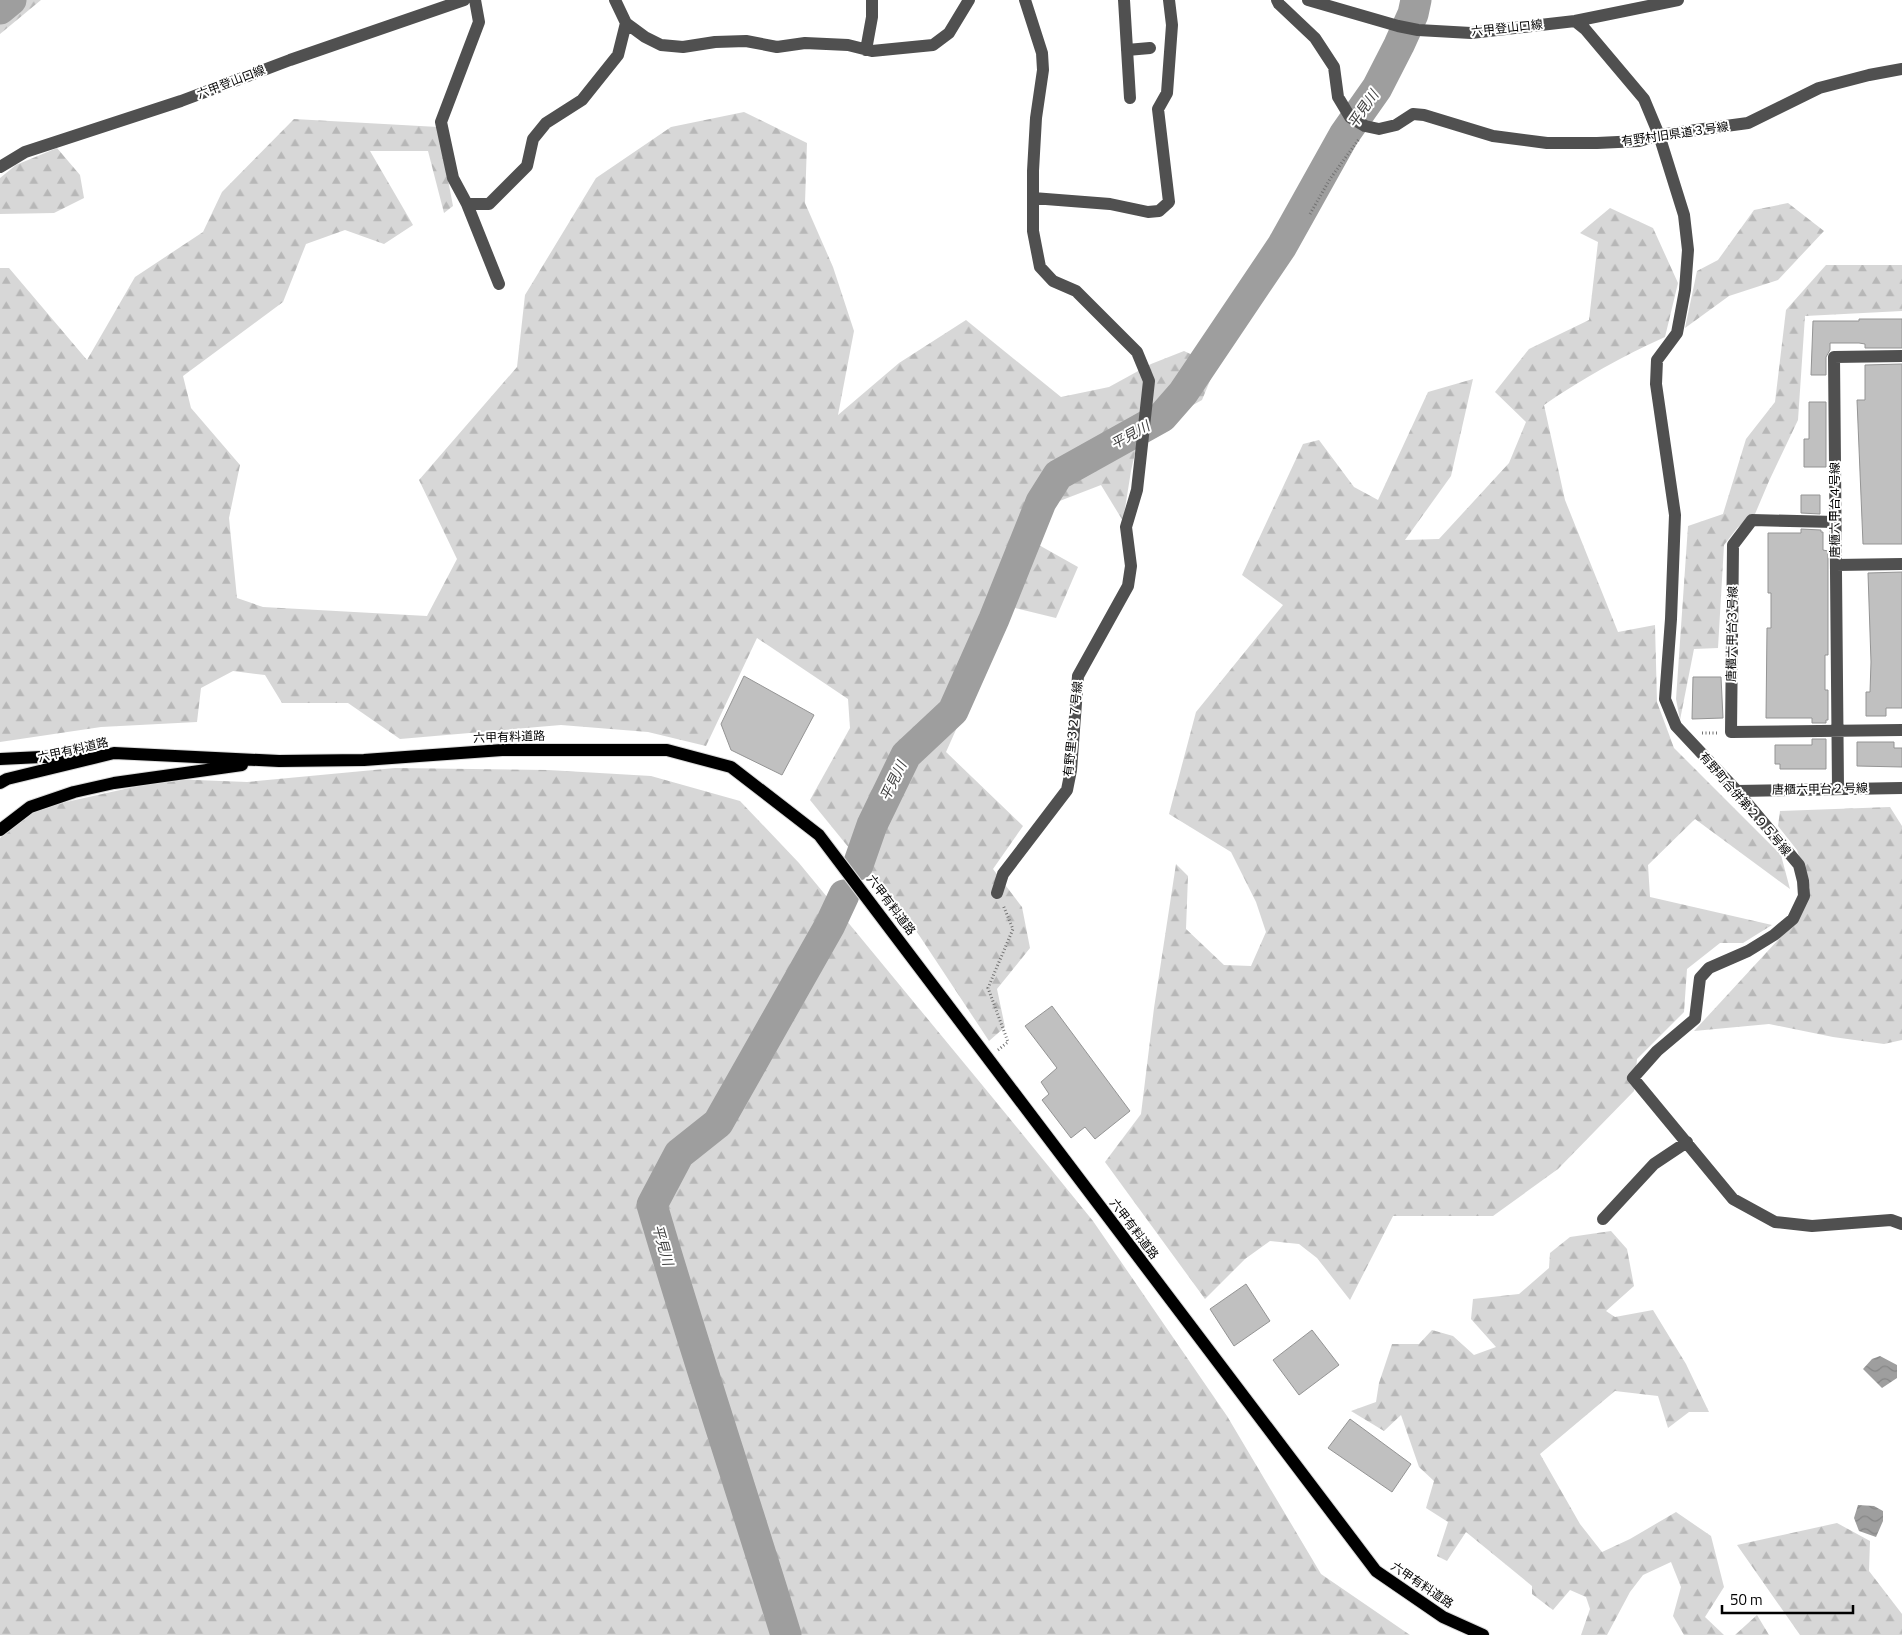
<svg xmlns="http://www.w3.org/2000/svg" width="1902" height="1635" font-family="'Titillium Web','Noto Sans JP',sans-serif">
  <style>
    .forest { fill: url(#forest-firs) }
    .water { fill: url(#water-waves) }
    .lines { fill: none; stroke-linecap: round; stroke-linejoin: round }
    .river { stroke: #9e9e9e; stroke-width: 31 }
    .building { fill: #c0c0c0; stroke: #949494 }
    .major-casing { stroke: #dbdbdb; stroke-width: 14 }
    .path { stroke: #727272; stroke-width: 3; stroke-dasharray: 1 2.5; stroke-linecap: butt }
    .minor { stroke: #505050; stroke-width: 12 }
    .major { stroke: #000; stroke-width: 12 }
    .labels { text-anchor: middle; stroke-width: 4; stroke-linejoin: round; paint-order: stroke }
    .street-label { font-size: 12px; fill: #000; stroke: #fff }
    .water-label { font-size: 14px; font-style: italic; fill: #3f3f3f; stroke: #fff }
  </style>
  <defs>
    <pattern id="forest-firs" width="22" height="20" patternUnits="userSpaceOnUse" patternTransform="scale(1.25)"><rect width="22" height="20" fill="#d7d7d7"/><path d="M5 1l3.5 6h-7zM16 11l3.5 6h-7z" fill="#b7b7b7"/></pattern>
    <pattern id="water-waves" width="16" height="10" patternUnits="userSpaceOnUse" patternTransform="scale(1.25)"><rect width="16" height="10" fill="#9e9e9e"/><path d="M0 5q4-4 8 0t8 0" fill="none" stroke="#868686"/></pattern>
  </defs>
  <rect width="100%" height="100%" fill="#fff"/>
  <path class="forest" d="M0,0h41l-41,34z
    M744,112l63,31 -2,60 28,64 21,64 -16,84 61,-52 67,-43 95,77 48,-10 42,-23 33,-13 32,15 -14,34 -63,35 -8,36 -8,50 -22,-36 -44,17 -20,42 41,23 -22,51 -45,-11 -65,145 77,74 -30,43 29,38 8,41 -33,41 8,38 -16,14 -74,-112 -105,-129 40,-72 -2,-29 -91,-61 -51,108 -58,-14 -87,-7 -161,14 -52,-36h-66l-17,-28 -32,-4 -32,17 -4,34 -96,5 -101,15v-474h9l78,92 48,-83 68,-45 19,-40 72,-73 144,8 15,79 -9,7 -16,-62h-58l43,74 -29,19 -39,-14 -39,14 -23,58 -100,74 8,32 49,57 -11,53 8,80 26,9 164,9 30,-57 -38,-79 98,-113 8,-72 71,-117 75,-51z
    M57,148l23,27 4,23 -30,15 -54,1v-36l16,-13z
    M1788,203l36,28 -46,49 -49,16 -44,32 12,-57 21,-11 36,-50z
    M1610,208l43,20 25,55 -13,54c-42,19 -82,41 -121,68l21,95 53,132 37,-7 2,77 17,46 107,107 9,34 -95,-70 -47,46 2,32 122,28 -29,18h-23l-33,26 -3,43 -47,47 -3,32 -76,78 -65,47h-100l-43,84 -33,-42 -18,-14 -29,-3 -25,18 -40,40 -100,-137 36,-48 13,-106 22,-144 12,12 -2,53 38,36 27,1 15,-34 -10,-30 -25,-50 -62,-38 27,-102 87,-107 -41,-30 61,-131 16,-4 35,47 24,13 50,-108 45,-13 -22,97 -46,64 34,-1 70,-76 17,-41 -31,-30 34,-43 60,-29 9,-78 -18,-9z
    M1826,265h76v46l-97,5 -7,104 -29,61 -14,33 -17,13 -14,18 -6,103 -24,1 -14,71 -4,-21 12,-173 35,-12 23,-75 29,-37 11,-92z
    M395,768l153,2 103,6 89,25 59,62 198,240 96,118 134,195 94,158 89,61h-1410v-797l39,-30 131,-29 77,3z
    M1890,807l12,19v214l-18,4 -51,-7 -64,-13 -75,7 96,-104 20,-39 -13,-38 -19,-24 2,-15z
    M1611,1231l16,18 7,37 -28,25 9,6 38,-7 33,54 23,48h-20l-21,16 -10,-32 -43,-5 -75,63 40,70 22,28 28,-13 46,-27 35,24 13,51 -19,30 19,18h-40l-11,-19 8,-29 -10,-25 -28,13 -13,17 -23,43h-26l9,-26 -4,-12 -16,-7 -17,20 -21,-16v-8l-66,-54 -19,29 -10,-5 11,-34 -22,-14 8,-27 -15,-14 -18,-52 -17,16 -33,-20 25,-9 3,-19 13,-39h27l13,-14 21,6 21,19 22,-8 -25,-28 2,-20 46,-5 30,-26 1,-15 20,-16z
    M1837,1523l33,18 -1,30 33,43v21h-102l-63,-90z
    M1757,1615l12,20h-34z"/>
  <path class="water" d="M1880,1356l17,9v13l-15,10 -19,-19 9,-10z
    M1858,1505l16,1 9,5v10l-7,16 -17,-6 -5,-13z"/>
  <g class="lines">
    <path class="river" d="M0,9l11,-9
      M858,865l14,-40 34,-70 47,-44 41,-92 47,-117 17,-27 104,-58 21,-24 99,-147 62,-111 33,-47 22,-43 14,-31 3,-14
      M786,1635c-44,-144 -92,-286 -134,-430l27,-51 39,-31 112,-198 14,-30"/>
  </g>
  <path class="building" d="M1859,319h43v29h-37v-4l-6,-1h-29v7l-4,7v18h-15l2,-54h46z
    M1902,364v180h-39l-6,-144h8v-35z
    M1809,402h17v65h-22v-28h5z
    M1801,495h19v19l-19,-1z
    M1801,529l20,1v2h2v18l5,1v104h-3v35h3v30h-2v3h-14v-5h-46l1,-90h4v-35h-3v-60h33z
    M1902,572v136h-16v8h-20v-24h4l1,-30 -3,-89z
    M744,676l70,39 -32,60 -51,-25 -10,-26z
    M1693,677h28l2,41 -31,1z
    M1812,739h14v30h-46v-5h-5v-19h37z
    M1857,742h37v6h8v19l-45,-1z
    M1052,1006l78,105 -35,28 -10,-12 -14,11 -29,-38 7,-6 -8,-12 16,-14 -32,-42z
    M1246,1284l24,37 -36,25 -24,-37z
    M1312,1330l27,35 -40,30 -26,-35z
    M1350,1419l61,45 -19,28 -64,-44z"/>
  <g class="lines">
    <g class="major-casing">
      <path id="major" d="M0,759l82,-4
        M0,783l7,-4 107,-26 165,8 85,-1 138,-10h165l64,17 88,68 557,736 67,46 40,18
        M0,830l30,-23 44,-15 40,-9 128,-18"/>
    </g>
    <path class="path" d="M1310,214l20,-35 29,-40
      M1702,733h16
      M998,1050l10,-8 -20,-54 25,-59 -10,-24"/>
    <path class="minor" d="M475,0l4,22 -38,100 12,56 14,26 32,80
      M615,0l11,23 19,14 16,8 22,2 32,-5 31,-1 31,6 28,-4 43,2 24,6 61,-6 16,-12 20,-33
      M1124,0l6,98
      M1277,0l2,4 36,34 19,29 4,30 12,20 15,9 14,3 17,-4 17,-11 11,1 69,21 54,7h50l42,-2 20,-6 89,-12 71,-35 50,-13 33,-6
      M1308,0l90,26 20,4 53,3 104,-12 103,-21
      M1575,21l10,8 59,70 15,36 25,80 4,35 -3,40 -8,43 -20,27 -1,24 19,131 -4,104 -6,80 11,27 61,65 62,74 4,16 1,15 -11,23 -19,16 -26,16 -39,17 -9,10 -5,41 -38,32 -24,27 100,121 42,23 37,4 79,-6 11,4
      M866,50l6,-33v-17
      M1127,50l23,-2
      M0,167l25,-15 156,-51 109,-41 174,-60
      M1033,198l77,6 38,8 11,-1 10,-9 -11,-93 9,-16 5,-68 -3,-25
      M467,204h22l38,-38 6,-27 13,-16 36,-23 36,-45 8,-32
      M1835,522l-83,-2 -19,25 -2,187 171,-2
      M1836,565l66,-1
      M1838,788l-4,-431 68,-1
      M1737,791l165,-3
      M997,893l6,-19 64,-84 4,-20 7,-94 50,-90 3,-20 -5,-39 11,-37 12,-109 -12,-29 -61,-61 -23,-10 -13,-14 -7,-36v-60l3,-53 7,-48 -1,-17 -17,-53
      M1603,1219l51,-55 33,-22"/>
    <use href="#major" class="major"/>
  </g>
  <g class="labels">
    <g class="street-label">
      <text transform="translate(1507 28) rotate(-6)" y="4">六甲登山口線</text>
      <text transform="translate(231 82) rotate(-21)" y="4">六甲登山口線</text>
      <text transform="translate(1675 134) rotate(-8)" y="4">有野村旧県道３号線</text>
      <text transform="translate(1835 510) rotate(-90)" y="4">唐櫃六甲台４号線</text>
      <text transform="translate(1732 634) rotate(-89)" y="4">唐櫃六甲台３号線</text>
      <text transform="translate(1073 729) rotate(-84)" y="4">有野里３２７号線</text>
      <text transform="translate(509 737) rotate(-2)" y="4">六甲有料道路</text>
      <text transform="translate(73 750) rotate(-13)" y="4">六甲有料道路</text>
      <text transform="translate(1820 789) rotate(-1)" y="4">唐櫃六甲台２号線</text>
      <text transform="translate(1745 804) rotate(49)" y="4">有野町合併第２９５号線</text>
      <text transform="translate(891 905) rotate(53)" y="4">六甲有料道路</text>
      <text transform="translate(1134 1229) rotate(53)" y="4">六甲有料道路</text>
      <text transform="translate(1422 1585) rotate(34)" y="4">六甲有料道路</text>
    </g>
    <g class="water-label">
      <text transform="translate(1363 109) rotate(-55)" y="5">平見川</text>
      <text transform="translate(1130 435) rotate(-29)" y="5">平見川</text>
      <text transform="translate(893 781) rotate(-64)" y="5">平見川</text>
      <text transform="translate(663 1245) rotate(74)" y="5">平見川</text>
    </g>
  </g>
  <path d="M1722 1605v8h131v-8" fill="none" stroke="#000000" stroke-width="2.5"/>
  <text x="1730" y="1605" font-size="15" fill="#000000" stroke="#ffffff" stroke-width="4" paint-order="stroke">50 m</text>
</svg>
